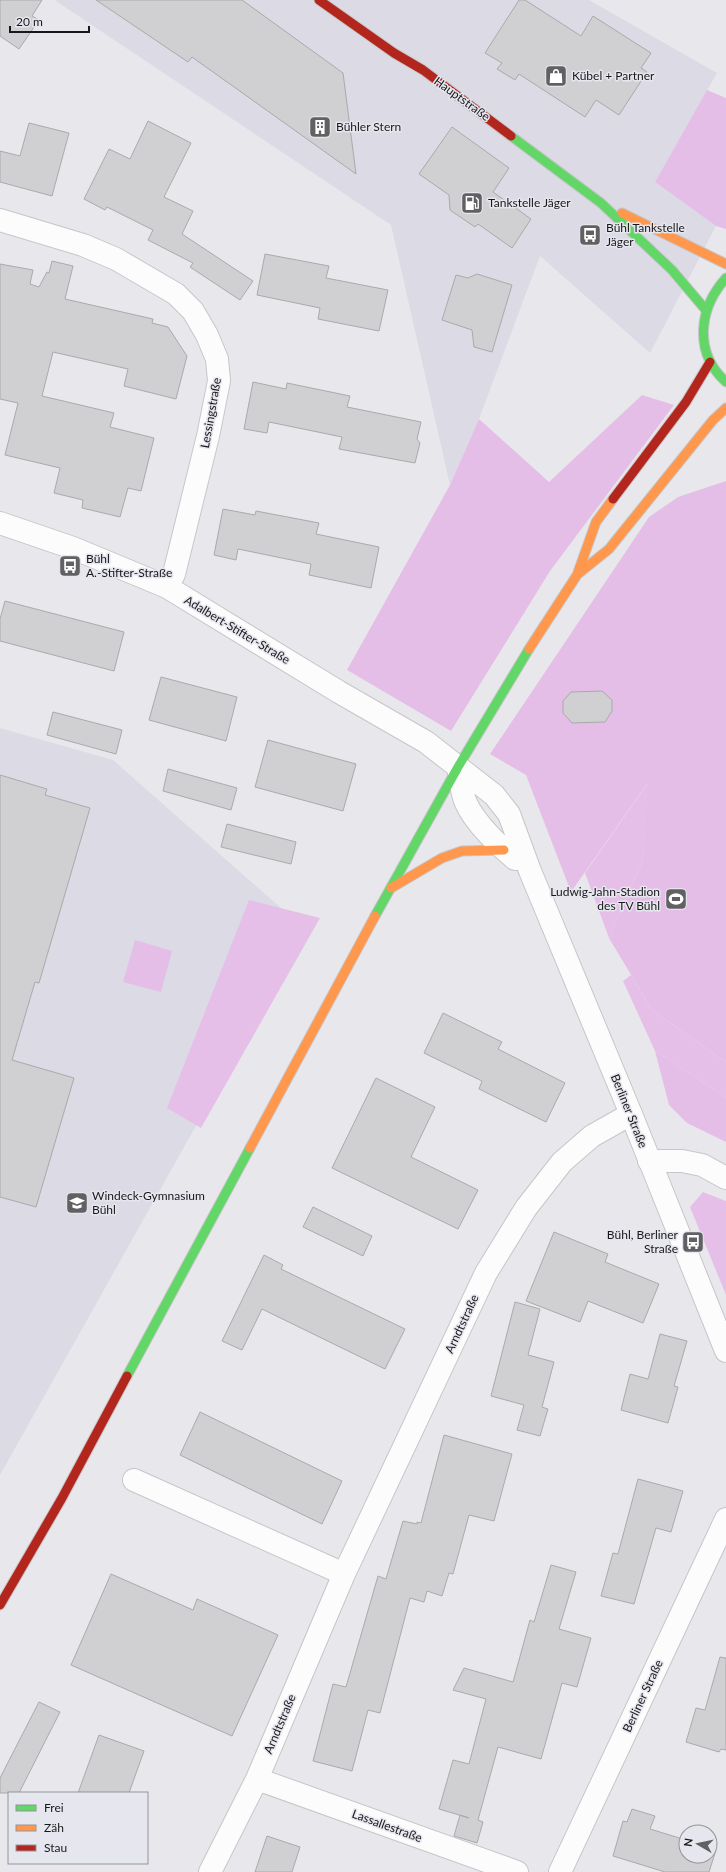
<svg xmlns="http://www.w3.org/2000/svg" width="726" height="1872" font-family="Lato,sans-serif">
  <style>
    .built { fill: #dbdae5 }
    .green { fill: #e4bee6 }
    .forest { fill: #e5bfe8 }
    .building { fill: #d0cfd2; stroke: #aaa9ac }
    .lines { fill: none; stroke-linecap: round; stroke-linejoin: round }
    .street-casing { stroke: #c6c6c9; stroke-width: 24 }
    .fast-casing { stroke: #c6c6c9; stroke-width: 11 }
    .slow-casing { stroke: #c6c6c9; stroke-width: 11 }
    .jam-casing { stroke: #c6c6c9; stroke-width: 11 }
    .street { stroke: #fcfcfc; stroke-width: 22 }
    .fast { stroke: #63d668; stroke-width: 9 }
    .slow { stroke: #ff974d; stroke-width: 9 }
    .jam { stroke: #b3261e; stroke-width: 9 }
    .labels { text-anchor: middle; stroke-width: 3; stroke-linejoin: round; paint-order: stroke }
    .poi-label { font-size: 12px; fill: #18181b; stroke: #e6e6ee; text-anchor: start }
    .street-label { font-size: 12px; fill: #18181b; stroke: #e6e6ee }
  </style>
  <rect width="100%" height="100%" fill="#e8e8ec"/>
  <path class="built" d="M57,0h532l128,73 -62,109 61,44 -66,127 -110,-97 -61,163 -29,66 -59,-260 -335,-224z
    M0,728l113,32 193,170 -306,545z"/>
  <path class="green" d="M707,90l19,8v131l-10,-3 -61,-44z
    M642,395l32,10 -124,166 -99,160 -104,-61 103,-185 29,-66 70,63z
    M726,481v581l-74,-52 -43,-72 34,-78 4,-76 -76,108 -45,-117 -36,-21 159,-237 29,-20z
    M135,940l37,11 -11,41 -38,-10z
    M655,1051l71,47v44l-39,-19 -18,-18z"/>
  <path class="forest" d="M648,783l-5,77 -34,78 -24,-65z
    M249,900l71,18 -119,210 -34,-20z
    M631,975l21,35 74,52v36l-71,-47 -32,-70z
    M703,1192l23,9v94l-36,-88z"/>
  <path class="building" d="M0,0h42l-10,16 7,4 -20,29 -19,-13z
    M96,0h146l101,73 13,101 -164,-117 -4,5z
    M519,0h6l56,36 12,-20 58,37 -10,15 6,4 -28,43 -23,-15 -11,17 -66,-43 -4,6 -18,-11 5,-6 -17,-10z
    M148,121l43,22 -27,54 29,14 -11,23 71,47 -13,19 -50,-33 3,-4 -45,-23 5,-10 -46,-23 -2,3 -21,-11 25,-50 21,10z
    M29,123l40,10 -17,63 -52,-14v-31l20,5z
    M452,127l57,41 -16,24 38,27 -19,29 -34,-24 -3,3 -25,-17 -1,-15 -30,-21z
    M265,254l64,12 -3,12 62,12 -9,41 -61,-12 2,-11 -63,-13z
    M52,261l21,5 -8,33 88,20 -1,4 16,4 19,29 -11,43 -52,-13 4,-17 -75,-17 -11,44 72,17 -4,14 44,11 -13,53 -13,-3 -8,29 -38,-9 1,-8 -29,-7 6,-25 -55,-13 13,-52 -18,-4v-135l33,6 -3,14 9,3 8,-15 2,1z
    M477,274l35,11 -20,67 -18,-5 -2,-17 -30,-10 14,-45 12,3z
    M253,382l33,7 1,-6 63,13 -3,11 74,15 -4,17 3,4 -5,20 -76,-14 3,-12 -73,-15 -2,11 -23,-4z
    M223,509l32,6 1,-4 63,12 -3,11 63,13 -8,41 -62,-13 2,-11 -73,-15 -2,11 -22,-5z
    M5,601l119,31 -10,39 -114,-30v-22z
    M161,677l76,20 -11,44 -77,-21z
    M602,691l10,9v11l-7,11 -33,1 -9,-10v-12l8,-9z
    M53,712l69,18 -6,24 -69,-19z
    M268,740l88,24 -13,47 -88,-24z
    M168,769l69,19 -6,22 -68,-19z
    M0,775l47,14 -2,6 45,13 -51,175 -4,-1 -23,78 62,18 -38,129 -36,-10z
    M227,824l69,18 -5,22 -70,-17z
    M443,1013l59,29 -4,7 67,34 -19,39 -67,-33 3,-8 -58,-28z
    M376,1078l59,29 -24,50 67,33 -20,39 -126,-61z
    M313,1207l59,29 -9,20 -60,-29z
    M554,1232l54,22 -3,8 54,22 -16,39 -55,-22 -8,21 -54,-21z
    M264,1255l19,10 -2,4 124,60 -20,40 -123,-60 -20,41 -20,-9z
    M515,1302l25,7 -12,46 26,7 -12,45 6,2 -8,27 -23,-6 7,-25 -33,-9z
    M660,1334l27,7 -13,45 4,1 -10,36 -47,-13 9,-36 18,5z
    M200,1412l142,69 -20,43 -142,-69z
    M444,1435l68,19 -18,67 -25,-6 -16,59 -4,-1 -7,23 -15,-5 -3,11 -14,-4 -30,115 -12,-3 -16,61 -39,-10 20,-77 13,3 32,-111 8,3 17,-58 14,3v-2l4,1z
    M638,1479l45,12 -12,41 -15,-4 -22,76 -33,-8 12,-43 5,1z
    M551,1565l25,7 -17,57 32,9 -14,49 -15,-4 -21,76 -43,-12 -20,73 5,2 -6,21 -23,-7 6,-21 9,3 -30,-9 14,-49 16,4 17,-65 -33,-9 11,-22 49,14 17,-62 4,2z
    M111,1574l82,36 4,-11 81,36 -46,101 -161,-71z
    M720,1657l6,1v92l-5,-1 -2,3 -33,-10 10,-34 9,2z
    M39,1702l21,10 -41,81h-19v-15z
    M99,1735l45,16 -15,42h-51z
    M632,1809l23,7 -5,13 36,11v16h24v-7l6,1 -7,22h-44l-52,-16 10,-35 4,1z
    M267,1836l33,11 -8,25h-37z"/>
  <g class="lines">
    <g class="street-casing">
      <path id="street" d="M0,220l83,25 33,14 60,35 17,17 14,24 10,24 2,22 -11,55 -34,138 -7,13
        M0,523l73,25 94,39 172,105 87,50 68,53 15,19 21,57 101,243 95,237
        M458,767c2,11 3,25 8,36 9,20 33,43 49,56
        M649,1161h33l20,4 24,13
        M134,1480l210,94
        M257,1779l260,93
        M210,1872l47,-93 87,-205 142,-301 40,-65 36,-46 30,-26 39,-22
        M560,1872l166,-353"/>
    </g>
    <g class="fast-casing">
      <path id="fast" d="M511,136l90,67 71,67 33,39
        M726,278c-27,30 -33,74 0,104
        M375,916l83,-149 71,-118
        M127,1376l123,-228"/>
    </g>
    <g class="slow-casing">
      <path id="slow" d="M622,213l104,51
        M578,574l31,-25 104,-129 13,-12
        M529,649l48,-74 19,-53 17,-23
        M391,888l51,-30 20,-7 42,-1
        M250,1148l125,-232"/>
    </g>
    <g class="jam-casing">
      <path id="jam" d="M319,0l75,53 29,17 88,66
        M613,499l73,-97 24,-40
        M0,1605l62,-107 65,-122"/>
    </g>
    <use href="#street" class="street"/>
    <use href="#fast" class="fast"/>
    <use href="#slow" class="slow"/>
    <use href="#jam" class="jam"/>
  </g>
  <defs>
    <g id="shop-square" transform="scale(1.15)"><rect x="-9" y="-9" width="18" height="18" rx="4" fill="#616164" stroke="#e6e6ee"/><path d="M-5-2.5h2.3a2.7 3.5 0 0 1 5.4 0H5L5.5 6h-11ZM-1.5-2.5h3a1.5 2.3 0 0 0-3 0Z" fill="#fff"/></g>
    <g id="building-square" transform="scale(1.15)"><rect x="-9" y="-9" width="18" height="18" rx="4" fill="#616164" stroke="#e6e6ee"/><path d="M-4-6H4V6H1V3H-1V6H-4ZM-2.5-4.3h1.7v1.8h-1.7ZM.8-4.3h1.7v1.8H.8ZM-2.5-1h1.7V.8h-1.7ZM.8-1h1.7V.8H.8Z" fill="#fff"/></g>
    <g id="fuel-square" transform="scale(1.15)"><rect x="-9" y="-9" width="18" height="18" rx="4" fill="#616164" stroke="#e6e6ee"/><path d="M-5.5-6h7V0h2V4h1.3V-2.5L3-4.5l.8-.8L6-3V5H2.5V1h-1V6h-7ZM-4.2-4.7v3.2H.2V-4.7Z" fill="#fff"/></g>
    <g id="bus-square" transform="scale(1.15)"><rect x="-9" y="-9" width="18" height="18" rx="4" fill="#616164" stroke="#e6e6ee"/><path d="M-5-6H5V4H4V6H2V4H-2V6H-4V4H-5ZM-3.5-4V0h7V-4ZM-3.5 1.2v1.5H-2V1.2ZM2 1.2v1.5H3.5V1.2Z" fill="#fff"/></g>
    <g id="stadium-square" transform="scale(1.15)"><rect x="-9" y="-9" width="18" height="18" rx="4" fill="#616164" stroke="#e6e6ee"/><path d="M0-5a6.5 5 0 1 0 0 10a6.5 5 0 1 0 0-10ZM-3.5-1.8h7v3.6h-7Z" fill="#fff"/></g>
    <g id="school-square" transform="scale(1.15)"><rect x="-9" y="-9" width="18" height="18" rx="4" fill="#616164" stroke="#e6e6ee"/><path d="M0-5L7-2L0 1L-7-2ZM-4 1L0 2.5L4 1V4Q0 6-4 4Z" fill="#fff"/></g>
  </defs>
  <g fill-rule="evenodd">
    <use href="#shop-square" x="556" y="76"/>
    <use href="#building-square" x="320" y="127"/>
    <use href="#fuel-square" x="472" y="203"/>
    <use href="#bus-square" x="590" y="235"/>
    <use href="#bus-square" x="70" y="566"/>
    <use href="#stadium-square" x="676" y="899"/>
    <use href="#school-square" x="77" y="1203"/>
    <use href="#bus-square" x="693" y="1242"/>
  </g>
  <g class="labels">
    <g class="poi-label">
      <text x="572" y="80">Kübel + Partner</text>
      <text x="336" y="131">Bühler Stern</text>
      <text x="488" y="207">Tankstelle Jäger</text>
      <text x="606" y="232">Bühl Tankstelle<tspan x="606" dy="14">Jäger</tspan></text>
      <text x="86" y="563">Bühl<tspan x="86" dy="14">A.-Stifter-Straße</tspan></text>
      <text x="660" y="896" text-anchor="end">Ludwig-Jahn-Stadion<tspan x="660" dy="14">des TV Bühl</tspan></text>
      <text x="92" y="1200">Windeck-Gymnasium<tspan x="92" dy="14">Bühl</tspan></text>
      <text x="678" y="1239" text-anchor="end">Bühl, Berliner<tspan x="678" dy="14">Straße</tspan></text>
    </g>
    <g class="street-label">
      <text transform="translate(462 99) rotate(36)" y="4">Hauptstraße</text>
      <text transform="translate(211 413) rotate(-80)" y="4">Lessingstraße</text>
      <text transform="translate(237 630) rotate(31)" y="4">Adalbert-Stifter-Straße</text>
      <text transform="translate(629 1111) rotate(68)" y="4">Berliner Straße</text>
      <text transform="translate(462 1324) rotate(-65)" y="4">Arndtstraße</text>
      <text transform="translate(643 1696) rotate(-65)" y="4">Berliner Straße</text>
      <text transform="translate(280 1724) rotate(-67)" y="4">Arndtstraße</text>
      <text transform="translate(387 1826) rotate(20)" y="4">Lassallestraße</text>
    </g>
  </g>
  <rect x="8" y="1792" width="140" height="72" fill="#e6e6ee" stroke="#94949a"/>
  <rect x="16" y="1805" width="20" height="6" fill="#63d668" stroke="#94949a"/>
  <text x="44" y="1812" font-size="12" fill="#18181b">Frei</text>
  <rect x="16" y="1825" width="20" height="6" fill="#ff974d" stroke="#94949a"/>
  <text x="44" y="1832" font-size="12" fill="#18181b">Zäh</text>
  <rect x="16" y="1845" width="20" height="6" fill="#b3261e" stroke="#94949a"/>
  <text x="44" y="1852" font-size="12" fill="#18181b">Stau</text>
  <g transform="translate(698 1844) rotate(279)"><circle r="19" fill="#e6e6ee" stroke="#94949a"/>
  <path d="M0-3L7 15L0 10L-7 15Z" fill="#616164"/>
  <text y="-6" font-size="11" font-weight="bold" text-anchor="middle" fill="#18181b">N</text>
  </g>
  <path d="M10 26v6h79v-6" fill="none" stroke="#18181b" stroke-width="2"/>
  <text x="16" y="26" font-size="12" fill="#18181b" stroke="#e6e6ee" stroke-width="3" paint-order="stroke">20 m</text>
</svg>
